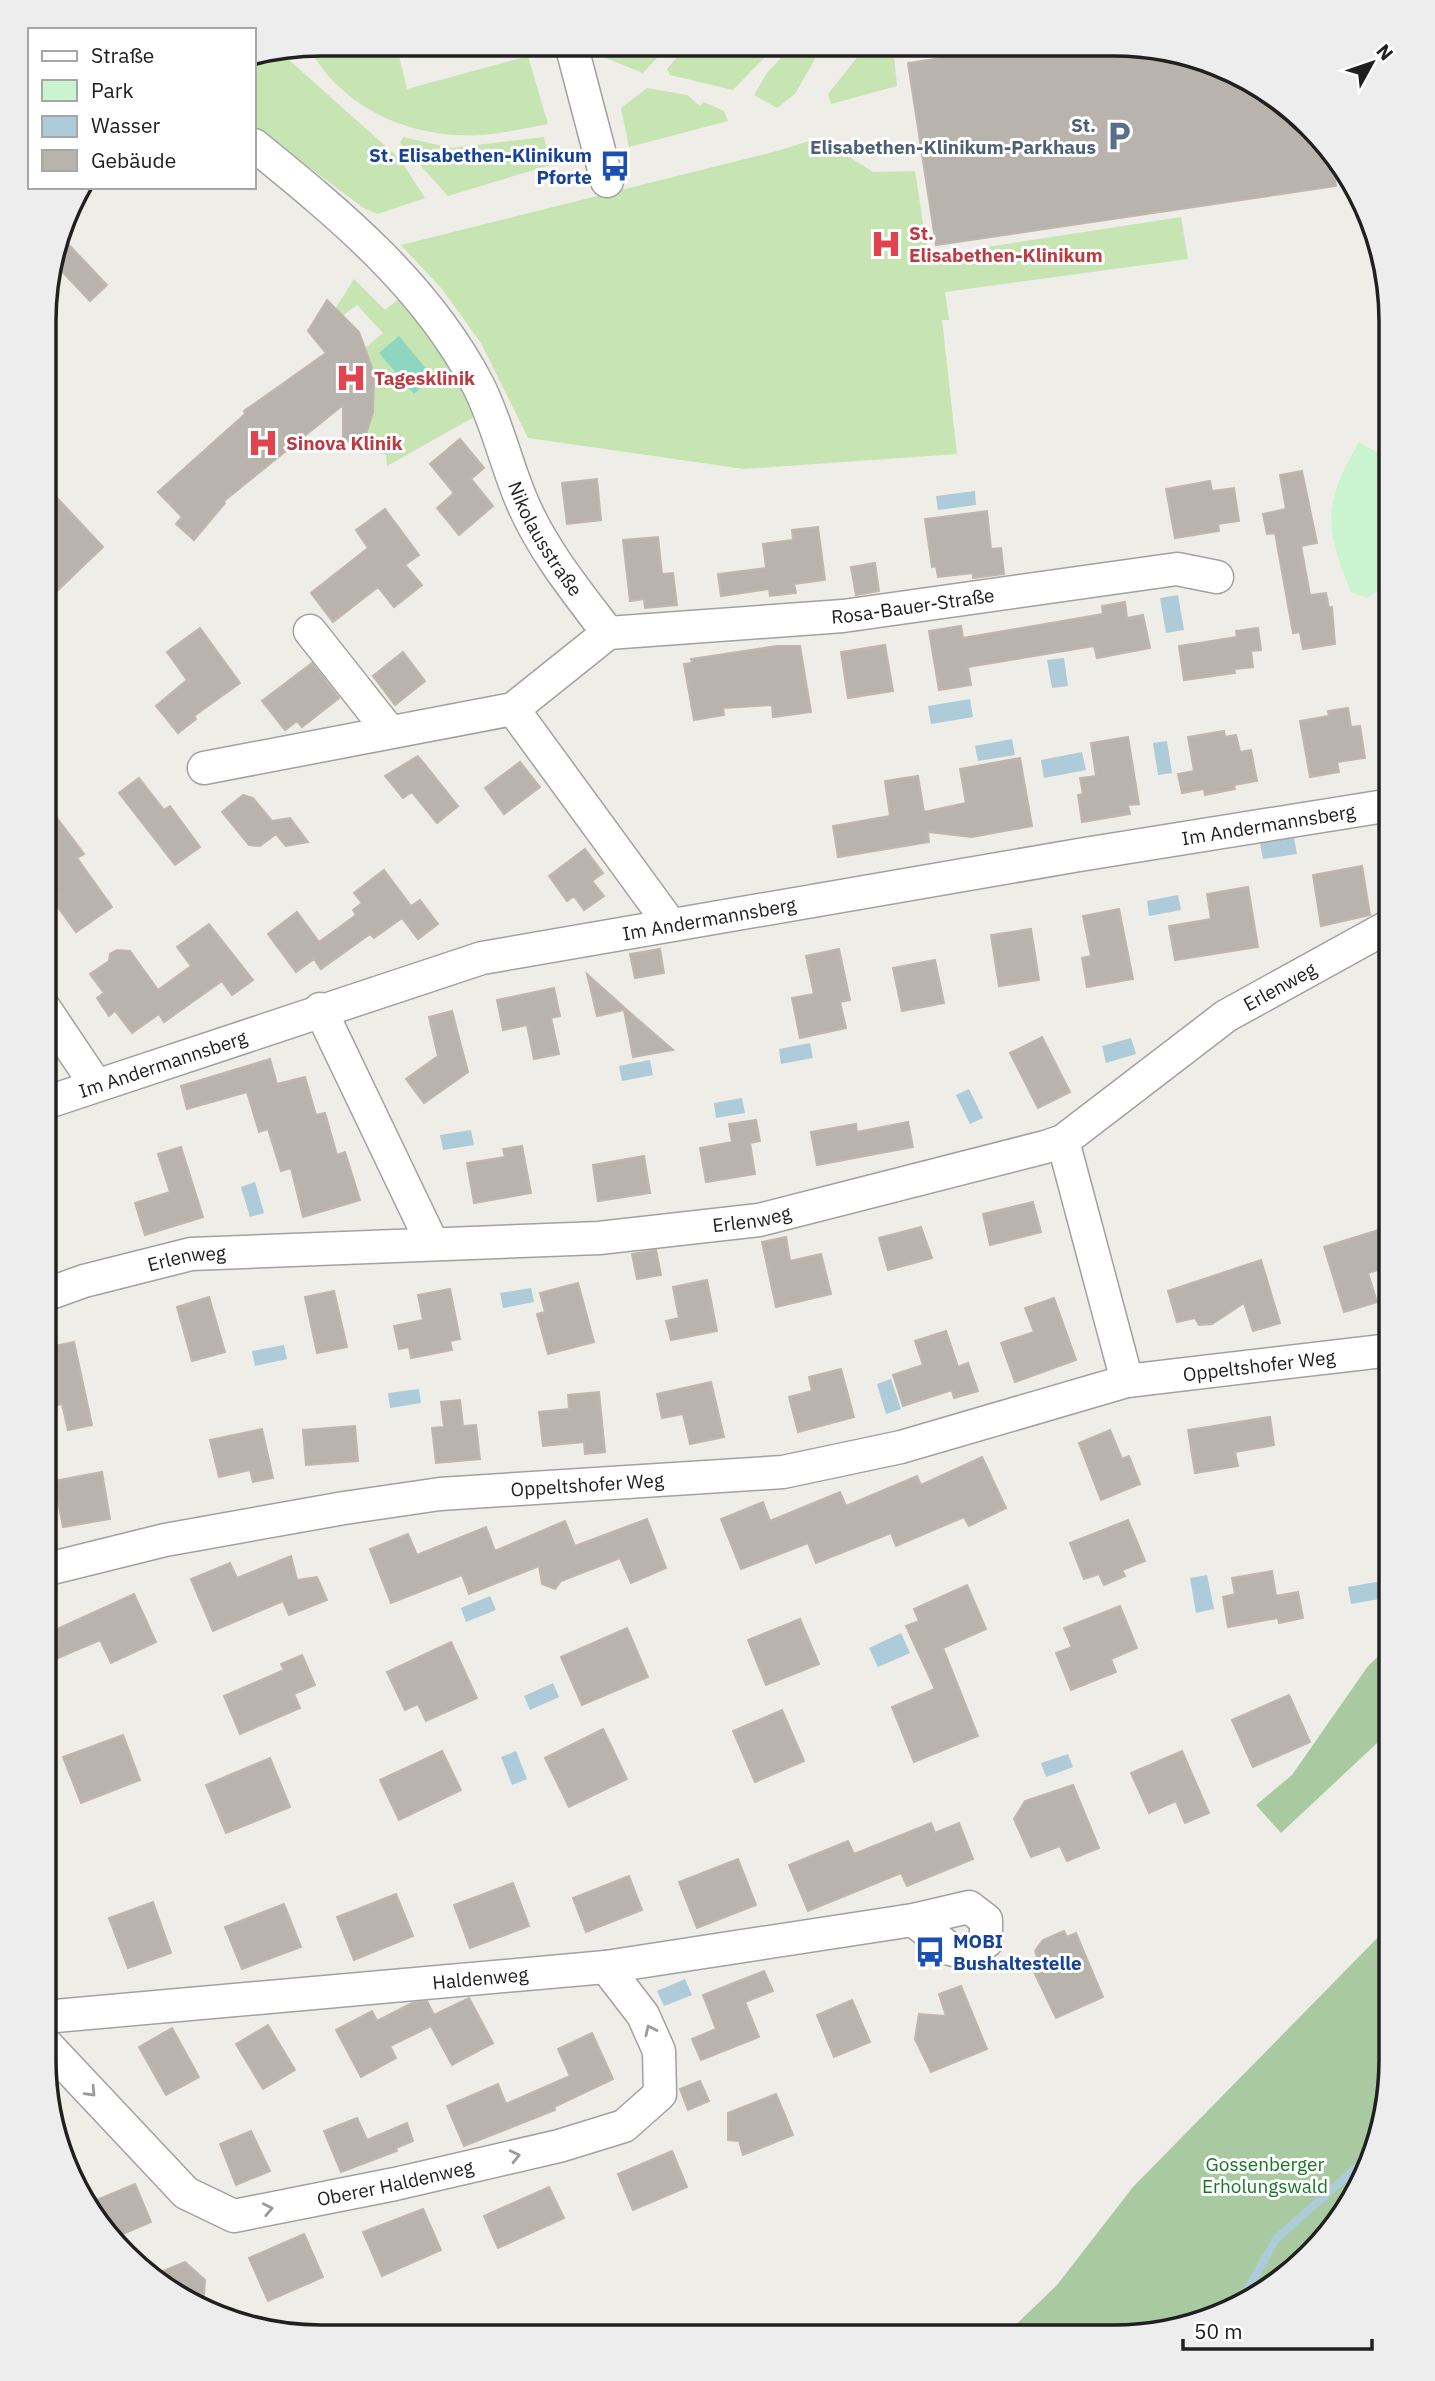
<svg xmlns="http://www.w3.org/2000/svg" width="1435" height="2381" font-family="'IBM Plex Sans',sans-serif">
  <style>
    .grass { fill: #c7e4b3 }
    .forest { fill: #a9caa1 }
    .park { fill: #caf4d0 }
    .pitch { fill: #8ed6c0 }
    .water { fill: #adcbd8 }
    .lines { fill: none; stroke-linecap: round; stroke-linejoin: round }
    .stream { stroke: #adcbd8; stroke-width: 8 }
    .building { fill: #b9b3ad; stroke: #c0b6ab; stroke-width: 2 }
    .minor-casing { stroke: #a1a1a1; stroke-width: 35 }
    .minor { stroke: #fff; stroke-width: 32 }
    .oneway { stroke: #9b9b9b }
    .labels { text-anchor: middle; stroke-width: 6; stroke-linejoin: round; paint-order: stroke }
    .service-label { font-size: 19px; font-weight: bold; fill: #4e5e75; stroke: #fff; text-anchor: end }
    .transit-label { font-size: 19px; font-weight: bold; fill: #164399; stroke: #fff; text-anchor: end }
    .health-label { font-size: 19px; font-weight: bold; fill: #be3a42; stroke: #fff; text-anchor: start }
    .street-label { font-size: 19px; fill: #202020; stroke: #fff }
    .park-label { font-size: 19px; fill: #187427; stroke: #fff }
    .rim { fill: none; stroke: #202020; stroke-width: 3.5 }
  </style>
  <rect width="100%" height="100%" fill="#efede7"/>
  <path class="grass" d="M321,44h75l11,45 121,-33 20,68c-23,4 -46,10 -69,11 -68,4 -139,-27 -171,-89z
    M602,45h67l-26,28 -37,-15z
    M687,45l41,3 5,-3h44l-44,45 -63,-15 -3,-6z
    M793,45h30l-28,49 -18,14 -23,-13 13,-22z
    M867,45h31l-5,2 4,39 -66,18 -3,-10z
    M280,52l120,107 25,39 -47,16 -13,-5 -111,-83v-69z
    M647,88l40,7 13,11 4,-4 20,9 4,10 -99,26 -8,-39z
    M403,137l48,11 93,-11 6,28 -102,31 -48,-53z
    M819,138l54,34 42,-1 13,85 253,-39 7,42 -243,33 4,28h-7l15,134 -213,15 -216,-31 -47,-95 -39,-54 -41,-44 376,-94z
    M354,279l31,31 15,-12 45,60 31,58 -89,50 -1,-11 -24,-8c12,-38 17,-62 3,-99l18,-15 -26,-28 -15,11 -7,-7z"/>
  <path class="forest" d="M1391,1644v86l-110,103 -25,-28 36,-30 76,-109z
    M1391,1924v155l-21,87 -36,63 -51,51 -63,36 -105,21h-112l54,-52 76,-98z"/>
  <path class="park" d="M1359,442l32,18v80l-7,47 -17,11 -16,-6c-27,-66 -28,-88 8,-150z"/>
  <path class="pitch" d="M399,336l34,41 -19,17 -35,-41z"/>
  <path class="water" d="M975,491l1,14 -38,5 -2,-14z
    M1178,595l6,35 -18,3 -6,-35z
    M1064,658l4,28 -16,2 -5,-28z
    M970,699l3,18 -42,7 -3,-18z
    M1012,739l3,16 -37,6 -3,-15z
    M1167,741l5,32 -14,2 -5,-32z
    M1082,752l4,18 -42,8 -3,-18z
    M1294,838l3,16 -34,5 -3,-16z
    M1178,895l3,15 -32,6 -2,-15z
    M1131,1038l5,16 -30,9 -4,-17z
    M810,1043l3,15 -32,6 -2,-15z
    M650,1060l3,15 -31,6 -3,-15z
    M969,1089l14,29 -13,6 -14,-29z
    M742,1098l3,15 -29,5 -2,-15z
    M471,1130l3,15 -31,5 -3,-15z
    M255,1182l9,31 -14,4 -9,-30z
    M531,1288l3,14 -31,6 -3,-15z
    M284,1345l3,14 -32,7 -3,-15z
    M891,1379l10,30 -15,5 -9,-30z
    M419,1389l2,14 -31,5 -2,-15z
    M1207,1575l7,34 -18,4 -6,-35z
    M1382,1581l3,17 -34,6 -3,-17z
    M490,1596l6,14 -30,12 -5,-14z
    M901,1633l9,20 -32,14 -9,-19z
    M553,1683l6,14 -29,13 -6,-14z
    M516,1751l11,28 -15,6 -11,-28z
    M1068,1754l5,13 -27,10 -5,-14z
    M685,1979l7,16 -28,11 -7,-15z"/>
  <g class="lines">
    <path class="stream" d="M1219,2317l28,-27 29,-51 98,-87"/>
  </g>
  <path class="building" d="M1020,46h131l70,19 62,36 47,47 6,38 -400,59 -28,-182z
    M69,245l38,40 -17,16 -37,-39z
    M327,300l32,32 15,41 -1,39 -11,35 -19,-8v-34l-119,96 1,2 -31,37 -18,-16 6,-7 -24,-25 87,-78 -1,-3 82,-58 -18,-22z
    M460,439l24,29 -13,11 22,27 -34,29 -22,-27 17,-15 -24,-29z
    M1302,471l15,72 -16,3 9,49 16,-2 3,15 3,-1 3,37 -32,5 -3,-17 -7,1 -18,-100 -8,1 -4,-20 23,-5 -6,-34z
    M597,479l4,41 -34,4 -5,-41z
    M1210,481l2,10 22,-3 5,33 -21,3 1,7 -44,7 -9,-49z
    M46,486l57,61 -46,44 -11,-12z
    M385,509l34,46 -14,10 17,20 -28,22 -16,-20 -45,35 -22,-29 57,-45 -12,-18z
    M987,511l4,38 10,-1 3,26 -31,4v-5l-35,4 -2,-11 -4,1 -7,-48z
    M818,527l7,53 -31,4 2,9 -26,3 -1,-7 -48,7 -3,-22 48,-6 -3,-24 30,-4 -1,-10z
    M658,537l4,37 11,-1 4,32 -32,3 -1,-9 -14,2 -7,-61z
    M875,563l4,28 -23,4 -5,-28z
    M1125,602l2,16 16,-3 7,33 -53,10 -3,-12 -126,21 3,18 -32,5 -10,-59 32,-5 2,12 140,-24 -1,-8z
    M200,628l40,55 -46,33 2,3 -18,14 -22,-27 31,-26 -20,-28z
    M1258,628l3,22 -10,1 2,16 -19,2 1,4 -51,7 -5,-34 58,-9 -1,-6z
    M885,645l8,46 -45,7 -7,-46z
    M777,646h23l11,66 -38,5 -1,-12 -49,3 1,7 -30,5 -10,-56 8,-1 -1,-4z
    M403,652l22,29 -30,24 -22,-29z
    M312,663l27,35 -37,29 -5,-6 -12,9 -23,-29z
    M1348,708l3,19 9,-1 5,32 -28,4 2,10 -29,5 -10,-56 29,-5 -1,-5z
    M1224,731l1,6 11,-2 4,17 11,-2 6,31 -23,4 1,4 -30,6 -1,-6 -22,4 -4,-19 16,-3 -6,-34z
    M1128,737l11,67 -11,1 2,9 -48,8 -4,-27 5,-1 -3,-16 16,-2 -5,-33z
    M418,756l40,50 -21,17 -25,-31 -9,6 -18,-22z
    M1020,758l12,68 -60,11 -44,-5 1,10 -91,15 -5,-31 57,-10 -5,-35 33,-5 6,36 42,-9 -6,-34z
    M520,762l20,25 -36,27 -19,-26z
    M139,778l25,32 6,-4 30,41 -25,18 -56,-72z
    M243,795l10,3 19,23 18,-3 18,24 -22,4 -10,-12 -16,12 -11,-1 -27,-33z
    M45,802l39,52 -7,4 35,49 -36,25 -24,-33 7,-4 -14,-18z
    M585,849l18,24 -11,8 12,15 -20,14 -10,-14 -7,5 -18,-25z
    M1362,866l8,49 -49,11 -8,-51z
    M384,870l27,36 9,-6 18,24 -20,15 -16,-21 -28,20 -4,-4 -49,35 -7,-10 -18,13 -28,-38 29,-22 22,30 37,-27 -3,-5 9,-7 -8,-10z
    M1248,887l10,60 -83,13 -6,-34 42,-7 -4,-25z
    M1119,909l14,70 -46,8 -5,-29 9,-2 -8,-40z
    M209,924l44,56 -21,15 -10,-14 -58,41 -5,-8 -27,19 -17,-22 -6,5 -12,-18 7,-5 -14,-19 19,-13 1,-7 7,-4 13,1 28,39 33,-24 -14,-19z
    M1031,929l8,51 -40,6 -8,-51z
    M660,949l4,24 -29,5 -5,-24z
    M839,949l11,51 -10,2 6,26 -46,10 -8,-40 22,-4 -8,-38z
    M935,960l9,43 -42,8 -9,-43z
    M587,974l40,36 46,40 -40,7 -9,-47 -27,6z
    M554,988l6,28 -9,2 8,36 -25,5 -7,-34 -24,5 -6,-30z
    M452,1011l16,61 -44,31 -18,-24 32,-23 -9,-39z
    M1042,1037l28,55 -32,16 -28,-55z
    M270,1059l7,25 28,-7 11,38 9,-2 12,42 8,-3 15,48 -57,17 -12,-49 -10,3 -13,-42 -9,3 -12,-40 -60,17 -6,-23z
    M756,1120l4,21 -10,2 5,31 -49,8 -6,-34 32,-6 -3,-18z
    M908,1122l5,25 -96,18 -6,-33 45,-8 1,8z
    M522,1146l9,47 -57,10 -7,-40 38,-6 -2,-8z
    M181,1147l22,70 -58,18 -10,-32 35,-11 -12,-38z
    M644,1156l6,37 -52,8 -5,-36z
    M1033,1202l8,30 -51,13 -7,-31z
    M1391,1226v40l-23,7 9,29 -33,10 -20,-65z
    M921,1227l11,31 -44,12 -9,-32z
    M786,1237l4,24 31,-7 10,40 -55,13 -14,-65z
    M656,1250l5,25 -24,4 -5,-25z
    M1261,1260l19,63 -27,8 -9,-28 -32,21 -13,1 -4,-7 -18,4 -9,-31z
    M707,1280l10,51 -46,9 -5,-19 13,-3 -6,-31z
    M578,1283l16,59 -46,12 -11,-40 8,-2 -5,-19z
    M450,1289l10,50 -10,2 2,9 -41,8 -2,-11 -10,2 -5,-23 29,-6 -5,-25z
    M334,1291l13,56 -30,6 -12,-56z
    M209,1297l16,55 -33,9 -15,-54z
    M1054,1298l22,62 -61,22 -14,-39 33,-11 -9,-24z
    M946,1331l12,36 10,-4 10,28 -24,7 -2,-8 -49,16 -10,-31 30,-10 -8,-24z
    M74,1342l18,83 -24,5 -6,-26 -17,4v-60z
    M841,1369l13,48 -56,15 -9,-35 23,-6 -3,-14z
    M711,1382l13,55 -34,7 -7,-30 -21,4 -5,-24z
    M599,1392l6,60 -20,2 -1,-12 -41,4 -4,-34 30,-3 -1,-14z
    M460,1400l3,26 13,-1 4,34 -44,4 -4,-35 12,-1 -3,-25z
    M1270,1417l4,28 -39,7 3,14 -43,7 -7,-43z
    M355,1426l3,35 -52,4 -3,-35z
    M262,1429l11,49 -20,4 -3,-12 -31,7 -9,-37z
    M1110,1430l12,29 7,-3 11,28 -39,16 -22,-57z
    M982,1457l24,51 -37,18 -5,-9 -68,29 -5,-13 -75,30 -8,-20 -67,26 -20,-50 42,-17 7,19 70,-29 6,14 71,-30 4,9z
    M102,1472l8,47 -47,8 -9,-46z
    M647,1519l19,49 -35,15 -11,-25 -59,23 -6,8 -13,-5 -3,-18 -70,28 -7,-19 -71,28 -21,-54 38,-15 9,21 69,-28 9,24 70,-30 10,25z
    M1128,1520l17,41 -23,9 3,6 -21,9 -5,-11 -15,5 -14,-36z
    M291,1556l6,24 20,-3 10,23 -38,15 -6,-14 -70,30 -22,-52 39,-16 7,15z
    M1272,1571l4,25 22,-4 5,26 -24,5 -1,-5 -50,9 -5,-30 12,-3 -3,-16z
    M967,1585l19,44 -43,19 35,88 -64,26 -22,-55 43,-18 -29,-63 13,-5 -5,-12z
    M134,1594l22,48 -45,21 -11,-23 -56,24v-29z
    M1120,1606l17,42 -26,11 5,13 -45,18 -15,-37 16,-6 -8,-19z
    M800,1619l19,45 -53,21 -18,-45z
    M627,1628l21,49 -66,28 -21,-48z
    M451,1642l26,56 -51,23 -8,-17 -13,6 -18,-38z
    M302,1655l13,30 -21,9 6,14 -60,26 -16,-38 60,-26 -3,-6z
    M1289,1695l21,47 -57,25 -21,-47z
    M782,1710l22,51 -49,21 -22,-51z
    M603,1729l24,50 -58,28 -24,-49z
    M123,1735l17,45 -59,23 -18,-46z
    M442,1751l19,39 -62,30 -19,-40z
    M1182,1751l27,62 -24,10 -9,-22 -27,12 -18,-40z
    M270,1758l20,49 -64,26 -20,-48z
    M1073,1785l26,63 -32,13 -7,-15 -29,11 -17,-38 11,-18z
    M931,1823l4,10 24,-10 14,36 -66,27 -6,-13 -93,38 -19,-46 59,-24 6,13z
    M738,1859l18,46 -59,23 -18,-46z
    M629,1876l13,34 -56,22 -13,-34z
    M513,1883l16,43 -59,22 -16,-43z
    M396,1894l17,42 -59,24 -17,-43z
    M153,1902l18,51 -43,15 -19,-50z
    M284,1904l17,43 -59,22 -17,-42z
    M1064,1931l3,6 9,-4 27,64 -47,21 -22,-46 7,-3 -6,-18 8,-11z
    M764,1971l9,20 -28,11 14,35 -58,23 -9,-21 24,-10 -13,-34z
    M961,1986l26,63 -56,23 -16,-33 4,-25 27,2 -7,-22z
    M469,1998l24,45 -41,22 -21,-39 -41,20 6,12 -35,19 -25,-47 36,-19 5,10 35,-18 15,-2 7,14z
    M852,2000l18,42 -36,15 -17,-42z
    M268,2025l27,45 -32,19 -27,-45z
    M172,2028l27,49 -33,18 -27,-48z
    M592,2033l21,46 -59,28 1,3 -91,36 -17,-40 51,-22 8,20 64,-28 -12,-27z
    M700,2081l9,20 -21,9 -8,-21z
    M776,2094l17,41 -50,20 -4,-14 -11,-1v-27z
    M357,2118l10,22 40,-17 6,18 -17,7 1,3 -56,21 -17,-41z
    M251,2131l19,40 -34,14 -16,-41z
    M672,2151l15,36 -54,23 -15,-36z
    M135,2184l16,38 -40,17 -10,-10 -14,-25z
    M549,2187l15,31 -66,30 -14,-32z
    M423,2209l18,41 -59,26 -19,-44z
    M304,2234l19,43 -55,24 -19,-43z
    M185,2262l20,18 -2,30 -54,-33z"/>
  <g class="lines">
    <g class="minor-casing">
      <g id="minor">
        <path d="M571,44l36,137"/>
        <path id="s1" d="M254,145c85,69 172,140 224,240 19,37 28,80 45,119 21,48 54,88 85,129"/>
        <path d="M310,631l79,100"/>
        <path id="s2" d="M608,633l235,-17 334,-47 40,8"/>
        <path d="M513,709l157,215"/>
        <path d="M204,768l309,-59 95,-76"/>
        <path d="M45,1009l51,76"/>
        <path d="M320,1009l112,234"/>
        <path id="s3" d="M45,1103l437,-145 597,-103 312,-50"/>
        <path id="s4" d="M45,1295l39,-14 107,-27 408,-16 160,-18 286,-73 18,-6 163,-125 165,-91"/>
        <path id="s5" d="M1127,1381l264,-31"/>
        <path id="s6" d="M44,1570l121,-30 179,-32 96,-14 343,-22 118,-25 226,-66 -64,-240"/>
        <path id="s7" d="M44,2017l562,-50 307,-47 56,-13 17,13v22l-20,11 -16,-4 -37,-29"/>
        <path id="s8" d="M44,2042l142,151 48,23 161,-32 164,-38 65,-20 36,-32 -1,-43 -16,-36 -37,-48"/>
      </g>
    </g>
    <use href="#minor" class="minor"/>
  </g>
  <defs><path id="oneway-chevron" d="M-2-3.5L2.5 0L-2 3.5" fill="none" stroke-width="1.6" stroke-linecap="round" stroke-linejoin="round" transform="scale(1.75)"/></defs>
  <g class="oneway">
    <use href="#oneway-chevron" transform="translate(650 2030) rotate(-115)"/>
    <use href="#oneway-chevron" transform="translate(91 2092) rotate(47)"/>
    <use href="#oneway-chevron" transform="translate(515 2156) rotate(-13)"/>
    <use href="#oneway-chevron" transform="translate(268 2209) rotate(-11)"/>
  </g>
  <defs>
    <g id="parking-bare" transform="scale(2.415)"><path d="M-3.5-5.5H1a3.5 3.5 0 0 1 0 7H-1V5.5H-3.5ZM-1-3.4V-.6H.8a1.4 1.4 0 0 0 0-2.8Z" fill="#5c6f8a" stroke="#fff" stroke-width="2.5" paint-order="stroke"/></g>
    <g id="bus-bare" transform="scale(2.415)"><path d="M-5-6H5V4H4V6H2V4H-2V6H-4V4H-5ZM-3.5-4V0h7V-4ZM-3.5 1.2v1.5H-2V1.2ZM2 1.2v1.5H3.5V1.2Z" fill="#1a4fb4" stroke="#fff" stroke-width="2.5" paint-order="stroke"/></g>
    <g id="hospital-bare" transform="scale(2.415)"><path d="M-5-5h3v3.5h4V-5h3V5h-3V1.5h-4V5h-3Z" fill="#e0444e" stroke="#fff" stroke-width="2.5" paint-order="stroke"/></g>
  </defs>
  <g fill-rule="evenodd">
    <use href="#parking-bare" x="1119" y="136"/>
    <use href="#bus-bare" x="615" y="166"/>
    <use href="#hospital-bare" x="886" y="244"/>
    <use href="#hospital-bare" x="351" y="378"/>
    <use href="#hospital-bare" x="263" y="443"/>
    <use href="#bus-bare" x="930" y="1952"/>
  </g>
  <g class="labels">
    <g class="service-label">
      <text x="1096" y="132">St.<tspan x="1096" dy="22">Elisabethen-Klinikum-Parkhaus</tspan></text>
    </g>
    <g class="transit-label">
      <text x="592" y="162">St. Elisabethen-Klinikum<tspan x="592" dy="22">Pforte</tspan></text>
      <text x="953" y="1948" text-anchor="start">MOBI<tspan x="953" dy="22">Bushaltestelle</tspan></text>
    </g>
    <g class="health-label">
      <text x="909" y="240">St.<tspan x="909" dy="22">Elisabethen-Klinikum</tspan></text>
      <text x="374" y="385">Tagesklinik</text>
      <text x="286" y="450">Sinova Klinik</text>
    </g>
    <g class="street-label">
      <text dy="7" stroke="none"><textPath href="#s1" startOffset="499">Nikolausstraße</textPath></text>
      <text dy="7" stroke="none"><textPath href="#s2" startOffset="306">Rosa-Bauer-Straße</textPath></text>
      <text dy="7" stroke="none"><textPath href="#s3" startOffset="1258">Im Andermannsberg</textPath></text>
      <text dy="7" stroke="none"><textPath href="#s3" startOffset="691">Im Andermannsberg</textPath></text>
      <text dy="7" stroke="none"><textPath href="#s4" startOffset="1302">Erlenweg</textPath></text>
      <text dy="7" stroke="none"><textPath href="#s3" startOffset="124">Im Andermannsberg</textPath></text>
      <text dy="7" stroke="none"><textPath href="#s4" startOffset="714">Erlenweg</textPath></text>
      <text dy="7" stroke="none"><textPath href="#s4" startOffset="147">Erlenweg</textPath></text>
      <text dy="7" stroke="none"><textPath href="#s5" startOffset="133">Oppeltshofer Weg</textPath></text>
      <text dy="7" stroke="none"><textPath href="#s6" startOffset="551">Oppeltshofer Weg</textPath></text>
      <text dy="7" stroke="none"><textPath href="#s7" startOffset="438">Haldenweg</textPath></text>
      <text dy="7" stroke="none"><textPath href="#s8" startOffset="425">Oberer Haldenweg</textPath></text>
    </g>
    <g class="park-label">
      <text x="1265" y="2171">Gossenberger<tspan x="1265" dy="22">Erholungswald</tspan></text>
    </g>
  </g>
  <path d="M0 0H1435V2381H0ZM321 56H1114A265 265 0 0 1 1379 321V2060A265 265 0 0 1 1114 2325H321A265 265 0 0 1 56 2060V321A265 265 0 0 1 321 56Z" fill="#ededed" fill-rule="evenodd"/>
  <path class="rim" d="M321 56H1114A265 265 0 0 1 1379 321V2060A265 265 0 0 1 1114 2325H321A265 265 0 0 1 56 2060V321A265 265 0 0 1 321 56Z"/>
  <rect x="28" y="28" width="228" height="161" fill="#ffffff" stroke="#a6a6a6" stroke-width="2"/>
  <rect x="42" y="51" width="35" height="10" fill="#ffffff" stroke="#a6a6a6" stroke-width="2"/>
  <text x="91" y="63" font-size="21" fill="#202020">Straße</text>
  <rect x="42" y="80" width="35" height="21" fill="#caf4d0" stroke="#a6a6a6" stroke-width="2"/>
  <text x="91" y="98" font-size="21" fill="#202020">Park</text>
  <rect x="42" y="116" width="35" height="21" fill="#adcbd8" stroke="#a6a6a6" stroke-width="2"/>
  <text x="91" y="133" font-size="21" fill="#202020">Wasser</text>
  <rect x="42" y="150" width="35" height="21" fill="#b9b3ad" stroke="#a6a6a6" stroke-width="2"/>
  <text x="91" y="168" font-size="21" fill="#202020">Gebäude</text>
  <g transform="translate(1372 63) rotate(50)" stroke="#ffffff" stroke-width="5" paint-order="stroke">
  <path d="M0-5L12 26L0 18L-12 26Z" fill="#202020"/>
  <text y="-10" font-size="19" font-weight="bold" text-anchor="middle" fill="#202020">N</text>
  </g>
  <path d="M1183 2339v10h189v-10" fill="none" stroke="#202020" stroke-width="3.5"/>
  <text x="1194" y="2339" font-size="21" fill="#202020" stroke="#ffffff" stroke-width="5" paint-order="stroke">50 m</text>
</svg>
